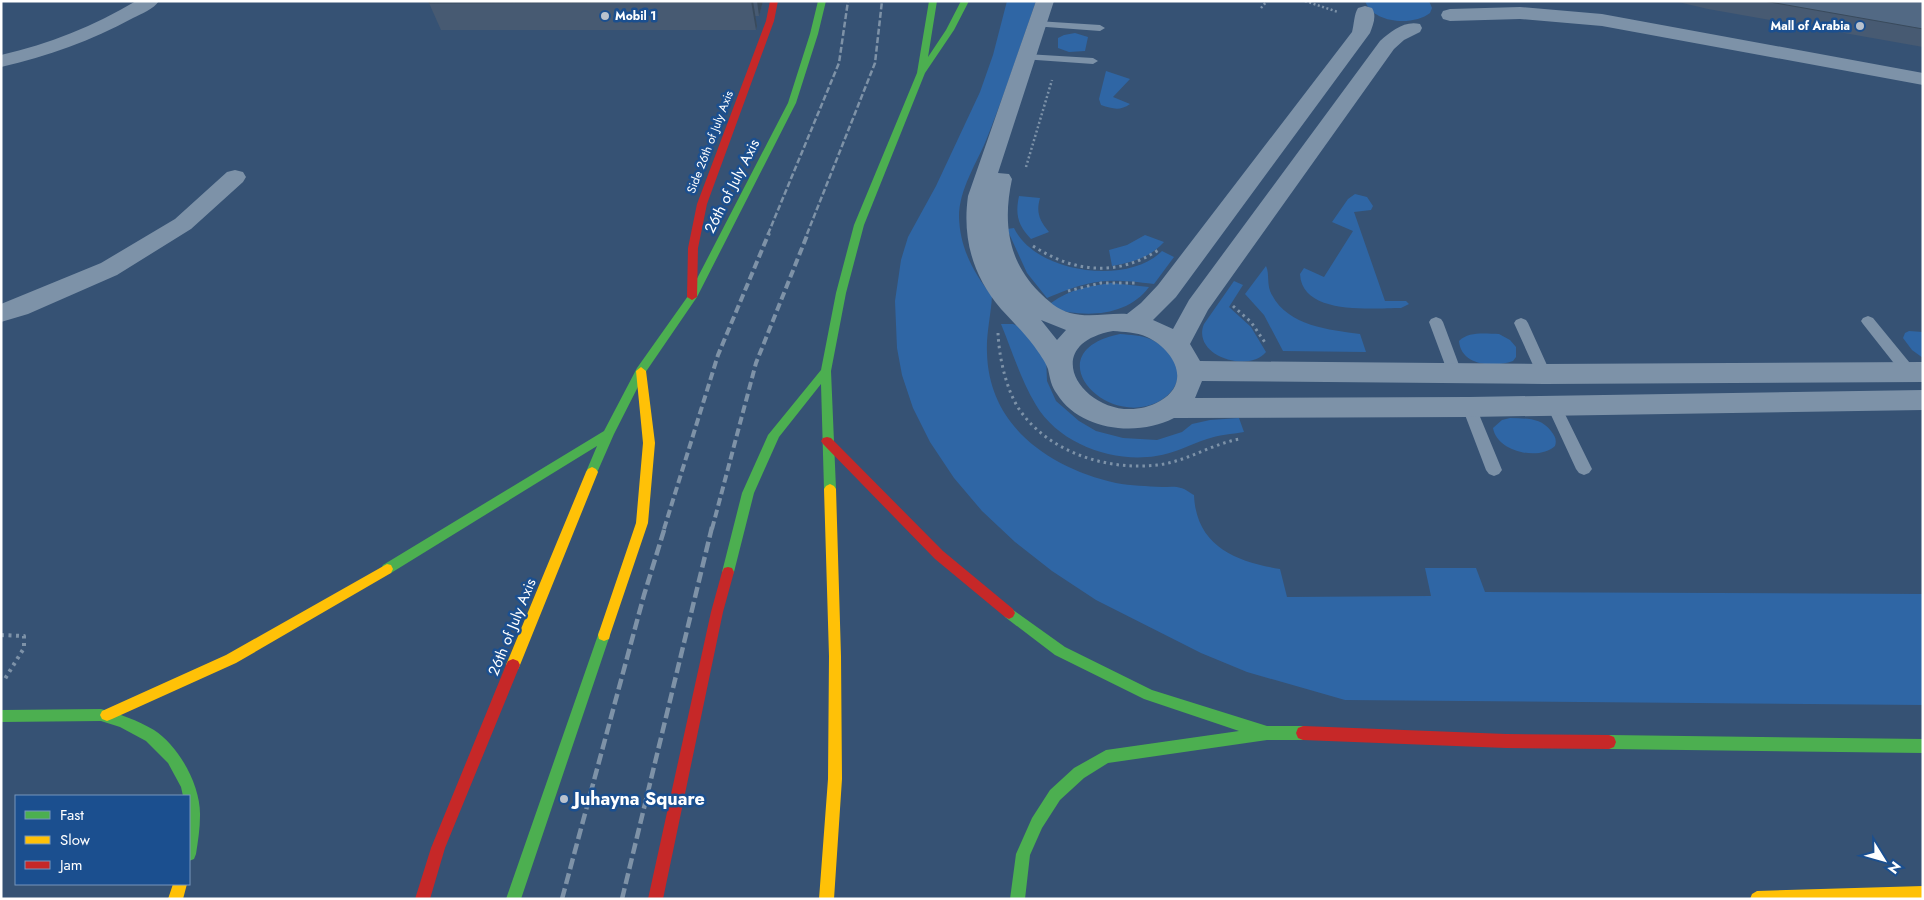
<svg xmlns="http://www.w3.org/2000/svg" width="1924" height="900" font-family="Jost,sans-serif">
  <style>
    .green { fill: #2f66a5 }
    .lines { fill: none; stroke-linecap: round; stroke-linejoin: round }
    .path-far2 { stroke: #7d92a8; stroke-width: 2.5; stroke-dasharray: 2 2.5; stroke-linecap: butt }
    .path-far1 { stroke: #7d92a8; stroke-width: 3; stroke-dasharray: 2.5 4; stroke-linecap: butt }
    .path { stroke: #7d92a8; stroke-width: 4; stroke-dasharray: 3 4.5; stroke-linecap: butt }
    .lane { fill: #7d92a8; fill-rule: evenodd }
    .street { fill: #7d92a8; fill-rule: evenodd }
    .fast { fill: #4caf50; fill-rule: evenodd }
    .slow { fill: #ffc107; fill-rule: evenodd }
    .jam { fill: #c62828; fill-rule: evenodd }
    .rail-far2 { stroke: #7e92a7; stroke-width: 2.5; stroke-dasharray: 6 2.5; stroke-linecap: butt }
    .rail-far1 { stroke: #7e92a7; stroke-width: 4; stroke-dasharray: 8 4; stroke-linecap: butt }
    .rail { stroke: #7e92a7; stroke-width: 4.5; stroke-dasharray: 11 4.5; stroke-linecap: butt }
    .wall { fill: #475a72 }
    .shaded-wall { fill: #394a5c }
    .building { fill: #526984; stroke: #394a5c }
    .poi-dot { fill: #b9c2ce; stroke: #1b4f8f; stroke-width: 2 }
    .labels { text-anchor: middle; stroke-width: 5; stroke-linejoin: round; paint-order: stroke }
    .far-poi-label { font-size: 12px; font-weight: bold; fill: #fff; stroke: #1b4f8f; text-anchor: start }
    .far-street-label { font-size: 12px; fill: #fff; stroke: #1b4f8f }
    .street-label { font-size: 15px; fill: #fff; stroke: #1b4f8f }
    .near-poi-label { font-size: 18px; font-weight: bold; fill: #fff; stroke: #1b4f8f; text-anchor: start }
  </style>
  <rect width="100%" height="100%" fill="#365274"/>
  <path class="green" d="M1007,1h29c-16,46 -31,92 -49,137 -10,25 -28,51 -28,79 1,31 14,55 33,79 -1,19 -6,38 -5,57 2,74 63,115 129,130 15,3 31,3 46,4 6,0 14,-1 19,1 5,1 9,5 13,7 2,51 42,67 86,74l7,28 144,-1 -6,-28h51l9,24 438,2v111l-578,-5 -98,-28 -46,-19 -105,-53 -44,-29 -37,-29 -33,-31 -28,-33 -24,-36 -17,-34 -11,-33 -5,-27 -2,-47 6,-41 7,-23 28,-51 44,-94 13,-37z
    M1365,1h64l3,7 -2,5c-16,13 -57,11 -65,-12z
    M1075,33l13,4 -3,14 -16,1 -11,-4v-10l6,-3z
    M1106,71l24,8 -17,18 17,7c-10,7 -17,5 -29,1l-2,-6z
    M1355,194l12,3 6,9 -2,4 -17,2 31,89h21l3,3 -8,4c-28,0 -99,8 -101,-34l4,-6 20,9 29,-46 -21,-9 16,-23z
    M1019,196l21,2c-4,14 -1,22 9,34l-18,7c-13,-14 -16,-24 -12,-43z
    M1014,228c21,45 114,58 148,23l12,6 -20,27c-48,-6 -62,-5 -107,14l-20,-25 -20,-44z
    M1145,235l19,7c-14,16 -32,20 -52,24l-3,-16 18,-5z
    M1266,266c4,8 0,19 6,29 16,31 58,35 88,39l6,18 -83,-1 -19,-36 -19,-21z
    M1234,281l9,4 -14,22 22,20 15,25c-18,22 -75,3 -62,-28z
    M1111,283l38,4c-22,30 -65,31 -98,21v-5c19,-14 38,-17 60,-20z
    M1001,324h12l9,4 24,28 1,25 9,20 23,20 17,10 27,7 34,2 25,-8 10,-8 18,-4 29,-2 5,14c-12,2 -26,3 -37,7 -18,6 -32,14 -51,17 -43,7 -97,-12 -120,-51 -15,-25 -24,-54 -35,-81z
    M1909,331l14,1v26l-11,-8 -9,-12 2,-5z
    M1120,334c11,1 21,1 30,5 30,13 40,46 8,63 -55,27 -123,-51 -38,-68z
    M1499,334l11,6 6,7v10l-3,4c-19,7 -52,5 -54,-20 10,-10 27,-7 40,-7z
    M1510,418c16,1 30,-1 41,13 4,5 6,9 4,15 -16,15 -58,6 -62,-18l9,-8z"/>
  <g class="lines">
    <path class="path-far2" d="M1305,1l33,11
      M1261,8l6,-7
      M1026,167l26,-87"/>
    <path class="path-far1" d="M1033,246c42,27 85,31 127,3
      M1068,291l33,-8h34
      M1233,306l18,16 15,22
      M998,333c1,24 8,56 21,76 29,43 88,62 138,56 29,-3 54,-21 83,-26"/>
    <path class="path" d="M1,635l23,1v12l-21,34"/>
    <path class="lane" d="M1037,21l63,4 5,3 -5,3 -67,-5v-4z
      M1026,54l67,4 5,3 -5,3 -71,-5 -1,-2z
      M1868,316l5,2 41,50 2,4 -2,4 -5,1 -5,-1 -41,-52 -2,-3 2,-3z
      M1436,317l5,2 2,3 19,51 -2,4 -5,1 -5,-1 -2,-4 -19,-51 2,-3z
      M1521,318l5,2 2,3 23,51 -2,4 -5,1 -5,-1 -2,-4 -23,-51 2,-3z
      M1553,398l5,2 2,4 32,65 -3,4 -5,2 -5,-2 -3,-4 -30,-65 2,-4z
      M1469,401l5,2 2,4 26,63 -3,4 -5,2 -5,-2 -3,-4 -24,-63 2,-4z"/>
    <path class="street" d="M136,1h23c-5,8 -18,13 -26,17 -42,23 -85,38 -132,49v-12c48,-11 93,-29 135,-54z
      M1036,1h18l-56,172 11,1 3,5c-9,42 -5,81 27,113 8,8 19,18 31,21 19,5 37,0 57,1l14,-11 17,-18 194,-253c2,-7 2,-18 6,-24l7,-2 7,2c5,8 1,17 -2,25l-194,264 -23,23 20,9 16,-29 191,-259c11,-10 25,-21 40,-17l2,4 -2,4 -16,8 -10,9 -186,261 -18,34 10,17 344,3 379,-2v20l-379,2 -342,-3 -7,17 274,-1 454,-7v20l-454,7 -295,1c-36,19 -94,13 -117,-24 -6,-8 -7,-16 -9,-25 -3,-8 -9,-16 -14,-23 -10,-13 -22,-25 -33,-37 -28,-33 -39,-70 -33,-113zM1041,320l25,10 -9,10zM1113,331c11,1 23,1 34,6 26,12 46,45 13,64 -62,35 -134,-54 -47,-70z
      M1520,7l82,7 321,59v12l-321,-59 -82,-7 -70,2 -7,-2 -2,-4 2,-4 7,-2z
      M235,170l8,2 3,5 -3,5 -52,47 -74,46 -89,39 -27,8v-18l100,-41 74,-44 52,-47z"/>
    <path class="fast" d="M818,1h8l-8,33 -22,69 -99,194 -52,76 -31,61 -18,41h-8l-2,-3 11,-26 -206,127 -4,1 -4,-1 -2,-4 2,-4 221,-134 33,-63 51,-72 100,-193 22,-69z
      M929,1h8l-9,56 18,-27 15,-29h8l-15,29 -29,43 -61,152 -18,68 -15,78 5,118 -2,3h-8l-2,-3 -3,-105 -42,53 -25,56 -20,79 -2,4 -4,1 -4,-1 -2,-4 20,-79 26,-58 53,-65 15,-77 18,-68 63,-152z
      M1009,607l56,40 87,43 115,36h36l5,2 2,5 -2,5 -5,2h-36l-159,23 -24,15 -24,22 -18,28 -12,27 -5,44h-15l6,-45 16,-36 18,-28 24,-22 32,-18 133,-19 -95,-32 -89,-44 -50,-38 -2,-4 2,-4z
      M604,629l5,2 1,4 -89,264h-15l92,-264 1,-4z
      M101,709c19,5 36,11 53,21 25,16 47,56 46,86 0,12 -2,25 -4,38l-2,5 -5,2v-65h-6l-2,-9 -13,-24 -22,-22 -26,-14 -19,-6 -100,1v-12z
      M1609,735l314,4v14l-314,-4 -5,-2 -2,-5 2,-5z"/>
    <path class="slow" d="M641,367l5,4 9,72 -7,80 -38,112 -1,4 -5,2 -5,-2 -1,-4 38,-112 7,-80 -7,-72z
      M592,467l4,2 2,3 -78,193 -2,4 -5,2 -5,-2 -2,-4 80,-193 2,-3z
      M830,484l4,2 2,3 5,167 1,123 -8,120h-15l9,-120 1,-123 -5,-167 2,-3z
      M387,564l4,1 2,4 -2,4 -155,90 -124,56 -5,2 -5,-2 -2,-4 2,-4 124,-56z
      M173,884h14l-4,15h-15z
      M1923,886v13h-173l2,-5 5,-3z"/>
    <path class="jam" d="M770,1h8l-4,20 -67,183 -9,44 -1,49 -5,3 -5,-3 1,-49 9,-44 69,-183z
      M827,437l4,1 112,113 70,58 2,4 -2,4 -4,2 -4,-2 -70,-58 -112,-115 -2,-3 2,-3z
      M728,567l4,1 2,4 -11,40 -60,287h-15l63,-287 11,-40 2,-4z
      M513,659l5,2 2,4 -75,183 -15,51h-15l16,-51 75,-183 2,-4z
      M1303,726l203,8 103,1 5,2 2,5 -2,5 -5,2 -103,-1 -203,-8 -5,-2 -2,-5 2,-5z"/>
    <path class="rail-far2" d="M768,234l71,-171 9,-62
      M807,234l68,-171 7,-62"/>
    <path class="rail-far1" d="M664,529l54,-174 51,-122
      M712,529l44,-166 52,-130"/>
    <path class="rail" d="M562,899l82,-304 21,-68
      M622,899l90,-372"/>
  </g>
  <path class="wall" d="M430,1h333l-4,15h-4l2,10 -1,4h-315l-12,-27z
    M1674,1h249v46l-215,-38z"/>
  <path class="shaded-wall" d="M751,1h2l4,25 -1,4z
    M757,1h6l-4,15z"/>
  <path class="building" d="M430,1h321v1l-322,1z
    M1764,1h159v28z"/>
  <g class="poi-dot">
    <circle cx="605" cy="16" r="5"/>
    <circle cx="1860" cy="26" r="5"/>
    <circle cx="564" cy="799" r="5"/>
  </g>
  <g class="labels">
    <g class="far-poi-label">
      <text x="615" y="20">Mobil 1</text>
      <text x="1850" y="30" text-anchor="end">Mall of Arabia</text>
    </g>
    <g class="far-street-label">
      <text transform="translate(710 142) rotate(-69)" y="4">Side 26th of July Axis</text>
    </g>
    <g class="street-label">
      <text transform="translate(732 186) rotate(-63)" y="5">26th of July Axis</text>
      <text transform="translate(512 627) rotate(-68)" y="5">26th of July Axis</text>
    </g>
    <g class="near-poi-label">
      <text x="574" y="805">Juhayna Square</text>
    </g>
  </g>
  <rect width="1924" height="900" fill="none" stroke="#ffffff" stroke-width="5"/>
  <rect x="15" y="795" width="175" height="90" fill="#1b4f8f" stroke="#7695bc"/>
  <rect x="25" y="811" width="25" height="8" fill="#4caf50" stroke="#7695bc"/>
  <text x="60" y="820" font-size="15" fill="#ffffff">Fast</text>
  <rect x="25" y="836" width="25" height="8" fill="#ffc107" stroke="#7695bc"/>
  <text x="60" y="845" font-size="15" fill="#ffffff">Slow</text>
  <rect x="25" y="861" width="25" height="8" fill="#c62828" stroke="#7695bc"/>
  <text x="60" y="870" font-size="15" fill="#ffffff">Jam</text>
  <g transform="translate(1884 860) rotate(127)" stroke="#1b4f8f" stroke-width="4" paint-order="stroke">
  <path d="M0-4L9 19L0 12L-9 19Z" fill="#ffffff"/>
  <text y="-8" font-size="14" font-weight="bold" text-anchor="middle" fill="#ffffff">N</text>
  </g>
</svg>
